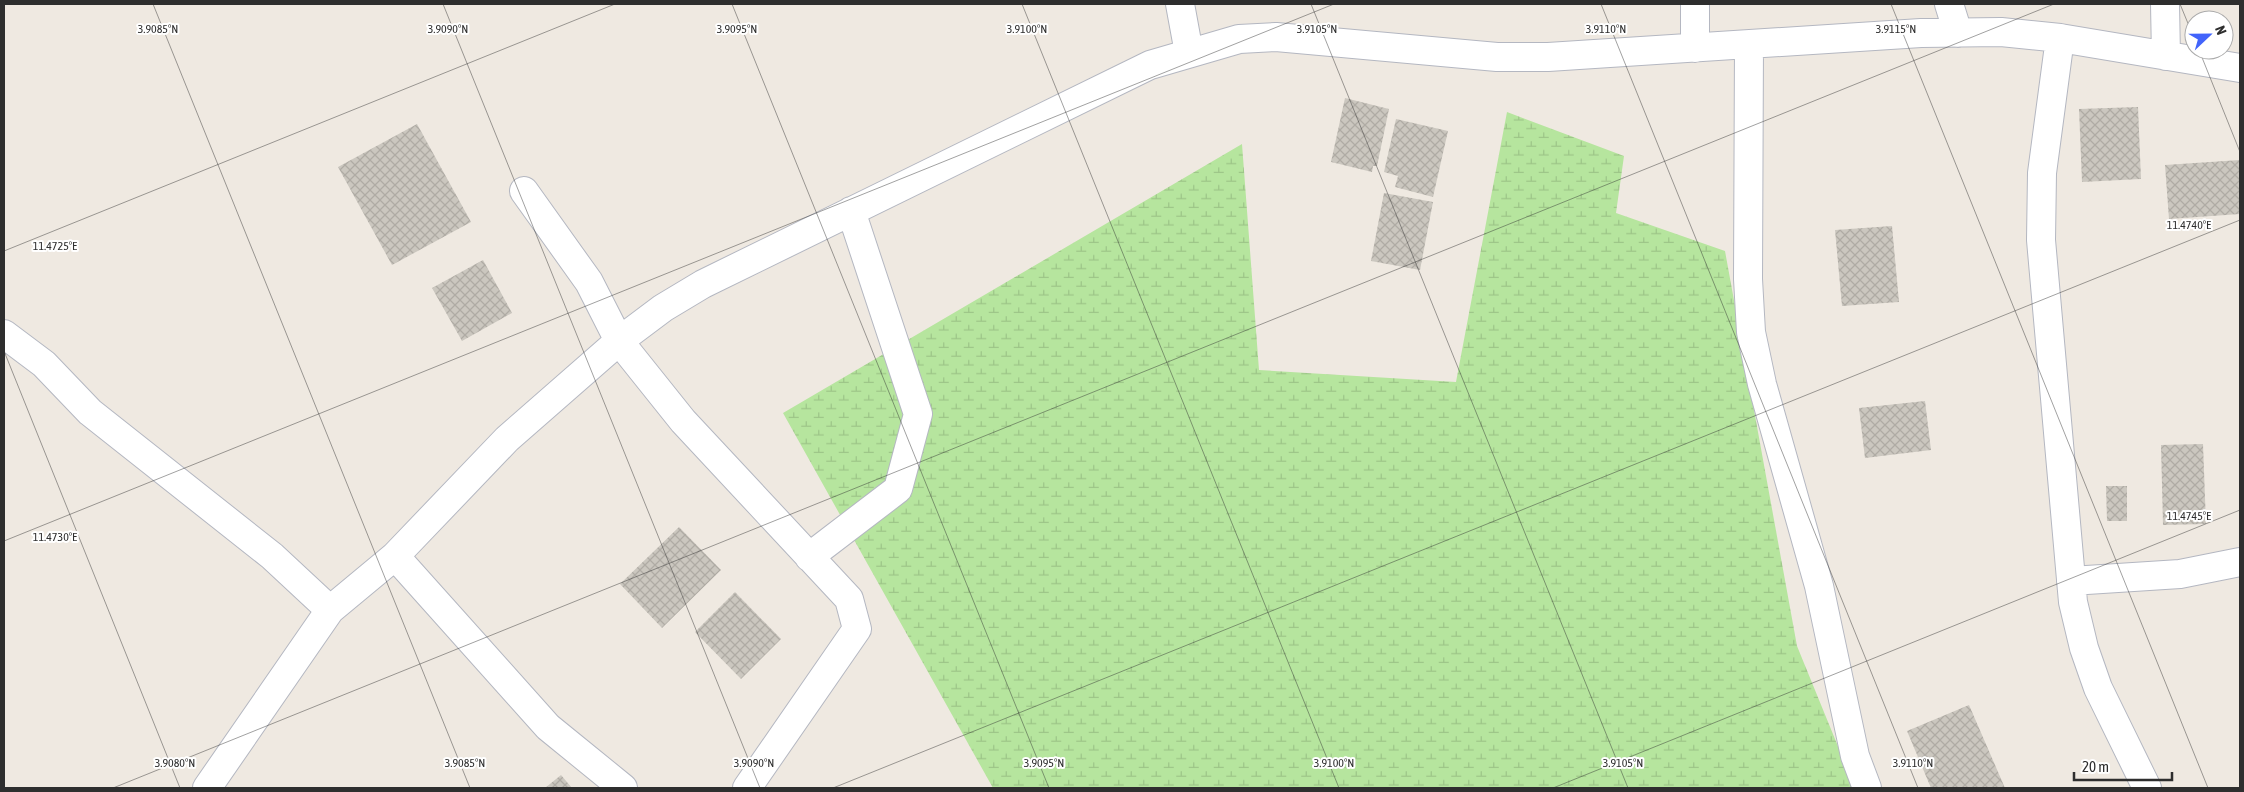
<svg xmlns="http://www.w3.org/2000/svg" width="2244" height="792" font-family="'Asap Condensed',sans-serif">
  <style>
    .wetland { fill: url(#wetland-marsh) }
    .building { fill: url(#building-cross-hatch) }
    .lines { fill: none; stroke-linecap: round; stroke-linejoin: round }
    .minor-casing { stroke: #b4b7c1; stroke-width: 30 }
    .minor { stroke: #fff; stroke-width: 28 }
    .ticks { fill: none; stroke: #2e2e2e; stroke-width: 1; stroke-opacity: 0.45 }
    .ticks-label { font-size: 12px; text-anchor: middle; fill: #2e2e2e; stroke: #fff; stroke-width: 4; stroke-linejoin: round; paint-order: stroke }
  </style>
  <defs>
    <pattern id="wetland-marsh" width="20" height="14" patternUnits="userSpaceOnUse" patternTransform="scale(1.25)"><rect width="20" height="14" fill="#b6e59e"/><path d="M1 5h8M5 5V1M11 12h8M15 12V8" fill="none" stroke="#9dc588"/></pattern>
    <pattern id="building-cross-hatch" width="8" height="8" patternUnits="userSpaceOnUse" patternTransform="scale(1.25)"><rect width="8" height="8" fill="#cbc7bf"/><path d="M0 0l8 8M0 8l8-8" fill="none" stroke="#afaba4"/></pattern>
  </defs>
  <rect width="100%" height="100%" fill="#efe9e1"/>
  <path class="wetland" d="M1507,112l117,44 -8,57 109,38 72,395 58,142h-862l-210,-375 459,-269 17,226 197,12z"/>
  <path class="building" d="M1345,98l44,11 -12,57h-4l-1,6 -41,-10z
    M2138,107l3,72 -59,3 -3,-73z
    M1396,119l52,12 -15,66 -38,-10 3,-11 -14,-4z
    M417,124l54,98 -79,43 -54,-98z
    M2240,160v54l-71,5 -4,-54z
    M1384,193l49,9 -13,68 -49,-9z
    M1892,226l7,76 -57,4 -7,-76z
    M483,260l29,53 -50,28 -30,-53z
    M1925,401l6,49 -66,8 -6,-50z
    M2203,444l3,80 -43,1 -2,-80z
    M2106,486h21v35h-20z
    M679,527l42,43 -59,58 -42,-44z
    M735,592l46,47 -40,40 -46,-47z
    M1969,705l36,83h-74l-24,-57z
    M561,775l11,13h-27z"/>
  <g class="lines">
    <g class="minor-casing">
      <path id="minor" d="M1180,4l9,49
        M1949,4l9,29
        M2165,4l1,52
        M2060,38l-18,135 -1,67 32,362 11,46 14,40 49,100
        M1749,44l-1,235 3,53 11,52 57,202 36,170 12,32
        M1695,48v-44
        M524,191l65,91 30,59 64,80 166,178 8,30 -110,159
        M4,334l40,30 46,48 182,144 58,54
        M395,556l153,171 75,61
        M809,557l89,-68 20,-75 -67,-203
        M2071,581l109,-7 60,-12
        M207,788l123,-178 65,-54 112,-117 112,-98 44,-33 40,-24 447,-219 89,-26 37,-2 221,20h51l373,-24 80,-1 59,6 180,30"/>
    </g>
    <use href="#minor" class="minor"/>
  </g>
  <path class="ticks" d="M153,4l317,784M443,4l317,784M732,4l317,784M1022,4l317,784M1311,4l317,784M1601,4l317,784M1891,4l317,784M2180,4l14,34M2199,50l41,102M4,251l611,-247M4,351l176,437M4,541l1330,-537M113,788l1941,-784M833,788l1407,-568M1553,788l687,-278"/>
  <g class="ticks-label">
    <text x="158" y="33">3.9085°N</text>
    <text x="448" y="33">3.9090°N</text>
    <text x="737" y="33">3.9095°N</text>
    <text x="1027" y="33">3.9100°N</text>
    <text x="1317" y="33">3.9105°N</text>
    <text x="1606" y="33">3.9110°N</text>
    <text x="1896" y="33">3.9115°N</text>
    <text x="2189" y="229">11.4740°E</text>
    <text x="55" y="250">11.4725°E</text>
    <text x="2189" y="520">11.4745°E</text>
    <text x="55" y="541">11.4730°E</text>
    <text x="175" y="767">3.9080°N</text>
    <text x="465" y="767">3.9085°N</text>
    <text x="754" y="767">3.9090°N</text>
    <text x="1044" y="767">3.9095°N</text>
    <text x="1334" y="767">3.9100°N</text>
    <text x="1623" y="767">3.9105°N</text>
    <text x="1913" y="767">3.9110°N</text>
  </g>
  <rect width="2244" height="792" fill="none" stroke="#2e2e2e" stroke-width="10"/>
  <g transform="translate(2209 35) rotate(68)"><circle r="24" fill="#ffffff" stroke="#ababab"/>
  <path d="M0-4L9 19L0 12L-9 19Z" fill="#4264fb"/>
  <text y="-8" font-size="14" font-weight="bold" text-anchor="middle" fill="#2e2e2e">N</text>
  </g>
  <path d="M2074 772v8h98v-8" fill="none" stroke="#2e2e2e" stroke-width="2.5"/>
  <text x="2082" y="772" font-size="15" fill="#2e2e2e" stroke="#ffffff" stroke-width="4" paint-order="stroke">20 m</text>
</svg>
